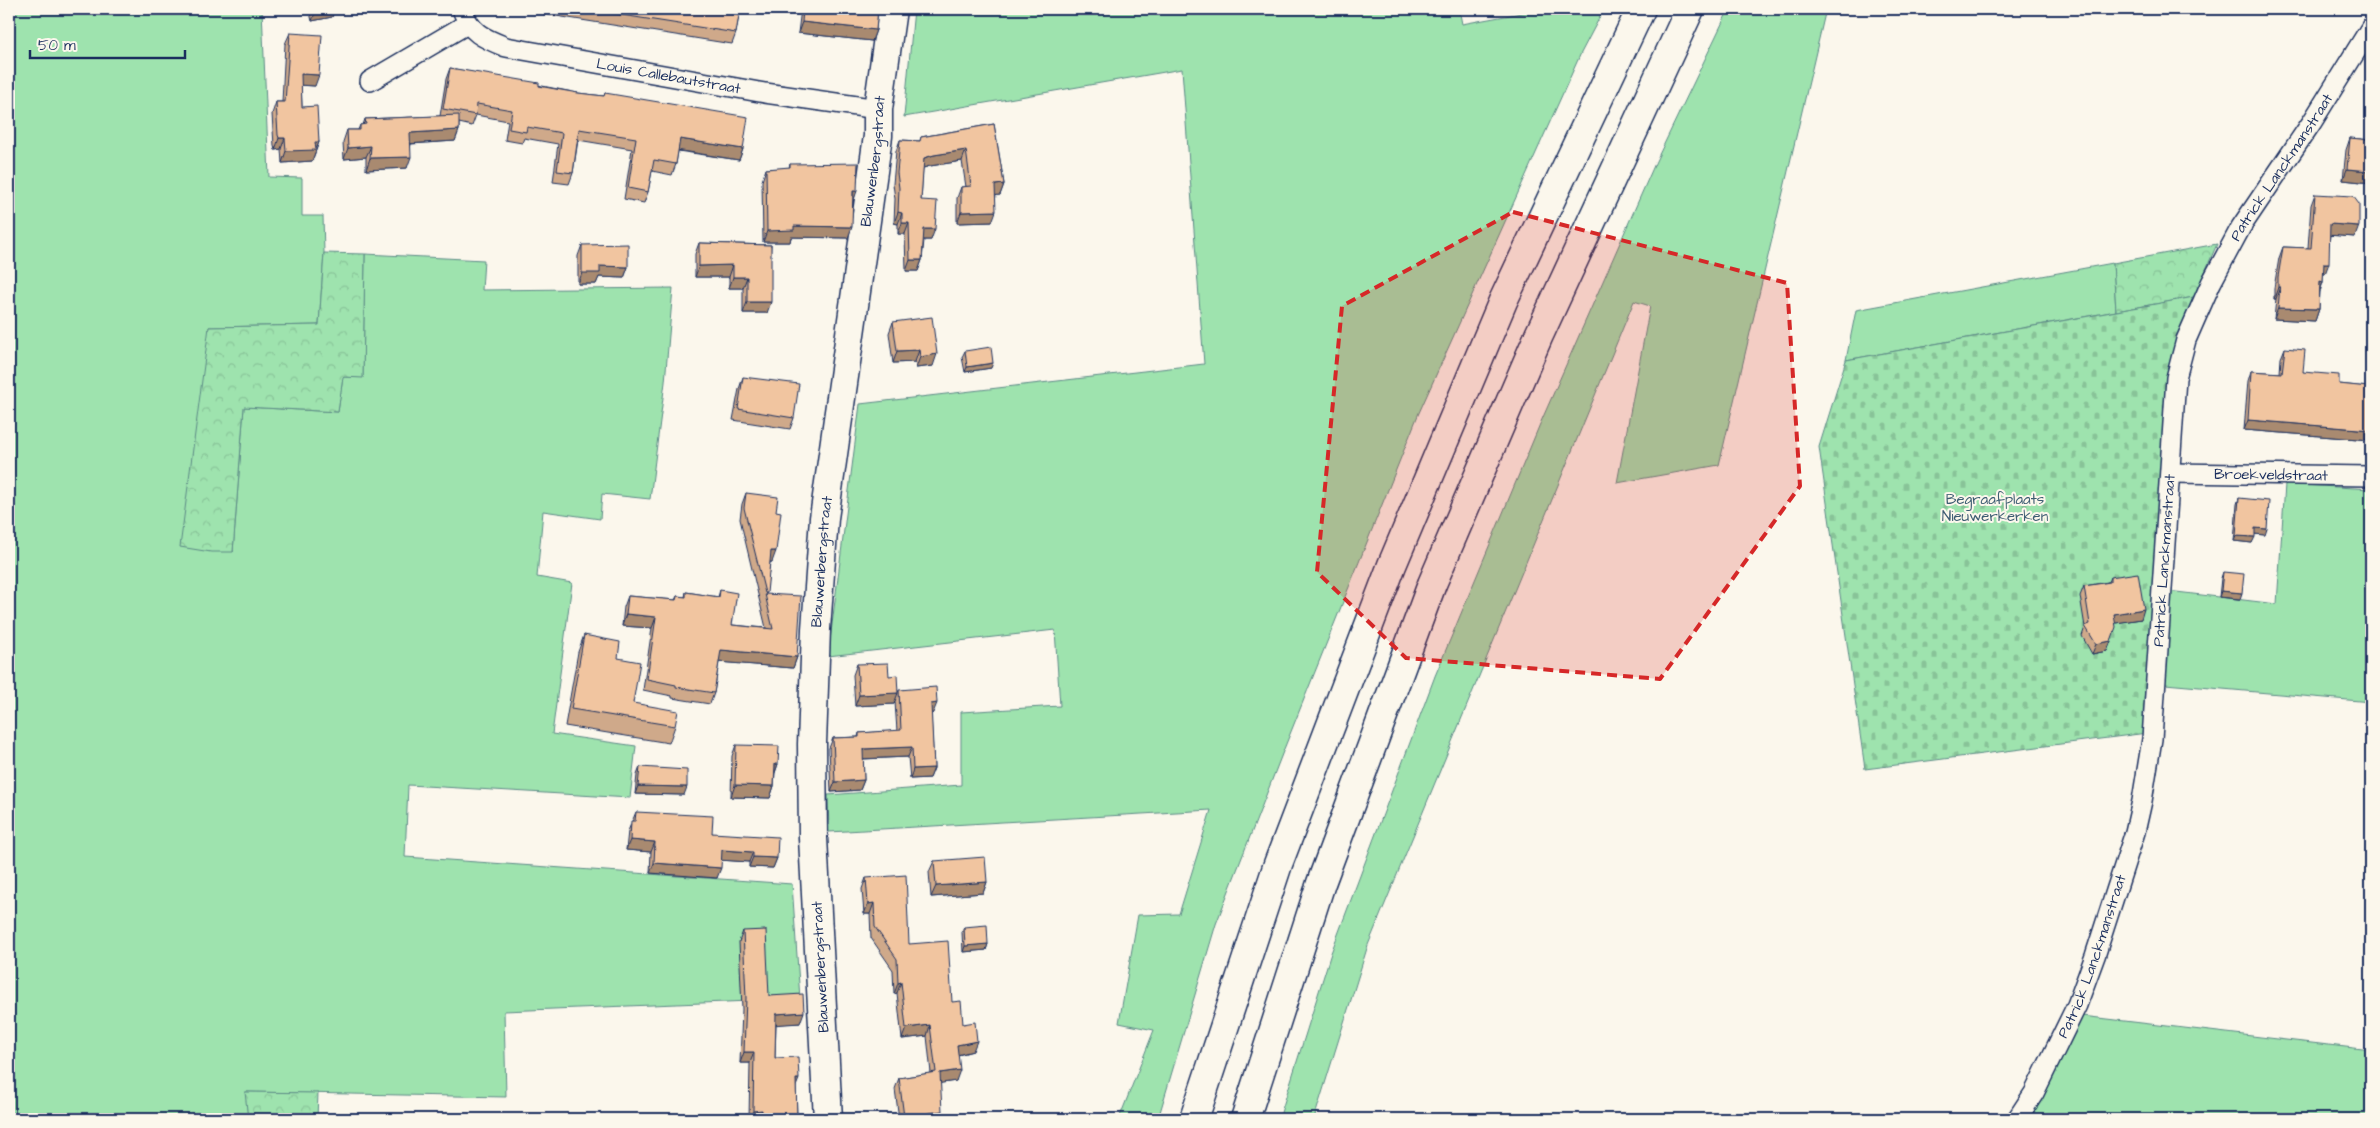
<svg xmlns="http://www.w3.org/2000/svg" width="2380" height="1128" font-family="'Architects Daughter',sans-serif">
  <style>
    .green { fill: #9ee3ae; stroke: #5c8986 }
    .forest { fill: url(#forest-crowns); stroke: #5c8986 }
    .cemetery { fill: url(#cemetery-stones); stroke: #5c8986 }
    .lines { fill: none; stroke-linecap: round; stroke-linejoin: round }
    .street-casing { stroke: #1b2f5e; stroke-width: 22 }
    .secondary-casing { stroke: #1b2f5e; stroke-width: 31 }
    .highway-casing { stroke: #1b2f5e; stroke-width: 31 }
    .street { stroke: #fbf7ec; stroke-width: 19 }
    .secondary { stroke: #fbf7ec; stroke-width: 28 }
    .highway { stroke: #fbf7ec; stroke-width: 28 }
    .wall { fill: #cfa98a; stroke: #1b2f5e }
    .shaded-wall { fill: #a98a70; stroke: #1b2f5e }
    .building { fill: #f1c5a0; stroke: #1b2f5e }
    .marked { fill: #d62828; fill-opacity: 0.2; stroke: #d62828; stroke-width: 4; stroke-dasharray: 10 6; stroke-linejoin: round }
    .labels { text-anchor: middle; stroke-width: 4; stroke-linejoin: round; paint-order: stroke }
    .street-label { font-size: 15px; fill: #1b2f5e; stroke: #fbf7ec }
    .park-label { font-size: 15px; fill: #3c5c72; stroke: #fbf7ec }
  </style>
  <defs>
    <pattern id="forest-crowns" width="20" height="18" patternUnits="userSpaceOnUse" patternTransform="scale(1.25)"><rect width="20" height="18" fill="#9ee3ae"/><path d="M2 6a3 3 0 1 1 6 0M12 15a3 3 0 1 1 6 0" fill="none" stroke="#88c398"/></pattern>
    <pattern id="cemetery-stones" width="16" height="16" patternUnits="userSpaceOnUse" patternTransform="scale(1.25)"><rect width="16" height="16" fill="#9ee3ae"/><path d="M2 7V4a2 2 0 0 1 4 0v3zM10 15v-3a2 2 0 0 1 4 0v3z" fill="#88c398"/></pattern>
  </defs>
  <rect width="100%" height="100%" fill="#fbf7ec"/>
  <filter id="ink" filterUnits="userSpaceOnUse"><feTurbulence type="fractalNoise" baseFrequency=".02" numOctaves="2"/><feDisplacementMap in="SourceGraphic" scale="10" xChannelSelector="R" yChannelSelector="G"/><feConvolveMatrix kernelMatrix="1 2 1 2 8 2 1 2 1" color-interpolation-filters="sRGB"/></filter>
  <g filter="url(#ink)">
    <path class="green" d="M9,9h253l7,168 33,1v38h21l1,37 -5,72 -110,2 24,225 11,-145 94,5 5,-35h20l2,-123 119,6 -2,30 191,-2 -8,94 -15,117 -48,-5 -2,25 -57,-8 -6,66 35,6 -20,151 84,12 -6,52 -222,-13 -3,72 387,27 8,115 -296,12 2,86 -260,-5 2,27h-239z
      M914,9h545l3,15 70,-13v-2h72l-23,44 -163,362 -134,334 -68,175 -58,195h-39l35,-89 -35,-7 19,-108 41,-1 32,-104 -382,22 -1,-37 133,-10v-73l99,-6 -5,-76 -227,26 32,-252 344,-40 -22,-295 -278,48z
      M1729,9h97l-107,456 -102,18 33,-177 -16,-5 -266,644 -54,174h-35l52,-166 104,-277 105,-252 116,-263z
      M2113,263l3,48 -270,49 10,-50z
      M2285,484l86,5v213l-206,-18 3,-93 109,13z
      M2082,1016l289,34v69h-343z"/>
    <path class="forest" d="M2217,244l-23,53 -78,14 -3,-48z
      M324,253l41,1 -2,124 -20,-1 -5,35 -94,-5 -11,145h-22l-31,-5 29,-220 110,-2z
      M245,1092l73,1 -1,26h-69z"/>
    <path class="cemetery" d="M2194,297l-16,39 -31,397 -282,36 -46,-322 27,-87z"/>
    <g class="lines">
      <g class="street-casing">
        <g id="street">
          <path id="s1" d="M462,9c8,24 21,29 44,38l259,46 113,16"/>
          <path d="M370,81l97,-57"/>
          <path id="s2" d="M2171,473l200,3"/>
          <path id="s3" d="M2017,1119l17,-26 43,-88 18,-49 40,-124 7,-31 10,-62 24,-361 10,-38 25,-57 30,-56 71,-105 59,-95"/>
        </g>
      </g>
      <g class="secondary-casing">
        <g id="secondary">
          <path id="s4" d="M828,1119l-15,-281 -1,-94 4,-115 8,-111 54,-382v-27l14,-100"/>
        </g>
      </g>
      <g class="highway-casing">
        <path id="highway" d="M1194,1119l84,-255 114,-299 111,-264 138,-292
          M1245,1119l76,-236 111,-299 107,-249 151,-326"/>
      </g>
      <use href="#street" class="street"/>
      <use href="#secondary" class="secondary"/>
      <use href="#highway" class="highway"/>
    </g>
    <path class="wall" d="M309,9h26l-3,8 -20,4z
      M512,9h228l-4,24 -4,11z
      M801,9h77l-2,21 -4,11 -74,-8z
      M290,33l25,53 -14,-1 1,22 17,35 -7,19 -30,2 -1,-14 -6,1 -1,-4 -2,-32 4,-12h6l3,-58z
      M450,68l128,25 26,3 1,-3 138,56 -4,11 -61,-9 -2,13 -4,11 -20,-4 -4,21 -4,11 -20,-4 8,-50 -54,-9 -5,33 -4,11 -16,-2 5,-38 -34,-6 -2,5 -17,-3 3,-19 -32,-6 -4,11 -13,-3v7l-4,11 -44,3 -4,24 -41,2v-13l-22,2 -1,-17 4,-12h11l2,-5h3l2,-6 75,-3 6,-37z
      M994,124l10,60 -4,11h-4l-4,27 -35,1v-25l4,-11h5l-4,-26 -32,5 -7,2 -2,32 10,40h-7l-2,20 -4,11h-12l-1,-37h-7v-10l-4,-1 1,-24 -2,-15 3,-33 4,-11 20,1 1,-4z
      M2350,138l21,2v43l-28,-3 3,-30z
      M790,164l63,38 -5,36 -57,-1 -1,5h-27l-1,-61 4,-12 23,-1z
      M2315,194l40,43 -25,-2 -5,39h-2v8l-3,10 -1,17 -4,12 -41,-2 2,-20h-2v-11l5,-30 4,-11 25,1 3,-43z
      M699,243l72,2 -4,68h-24v-25h-14v-11h-34v-23z
      M582,245l46,22 -4,11 -25,-1 -3,7h-18v-28z
      M893,322l40,44 -17,2 -1,-6 -22,1 -4,-30z
      M2285,348l18,24 36,12 28,3 3,-7h1v60l-127,-10 4,-49 3,-10 29,2 1,-15z
      M965,351l26,17 -26,4 -3,-15z
      M743,377l51,41 -4,11 -57,-9 6,-31z
      M746,493l30,18 -4,51h-2l-4,32 31,63 -4,11 -74,-6 -5,31 -4,11 -38,-6v-2l-29,-6 9,-62 -30,-2 2,-19 4,-11 47,4 2,-4 8,1 1,-5 32,5 2,-7 12,35 34,3 -26,-109 2,-15z
      M2239,498l26,37 -10,-1 -3,9 -18,-2 3,-37z
      M2223,572l17,27 -21,-2 2,-19z
      M2110,577l31,42 -26,4 -4,18 -4,10 -15,3 -10,-18 3,-9 -5,-31 4,-10 24,-4z
      M584,635l34,23 15,45 42,23 -6,17 -104,-17 13,-74z
      M857,664l32,12 9,15 35,22 -2,1 3,54 -4,10 -20,1 -2,-22 -45,2 1,21 -4,10 -29,2 -2,-44 4,-10 25,-1 1,-4 38,-2 -2,-29 -1,2 -39,2 -2,-31z
      M736,745l42,19 -3,9 -1,13 -4,12 -39,-1 1,-41z
      M640,767l44,28 -49,-1 2,-19z
      M636,812l76,21 65,25 -4,10 -24,-1v-5l-28,-2 -4,18 -67,-5 1,-21 -25,-2 2,-19z
      M934,861l53,21 -4,11 -52,4 -2,-25z
      M866,878l43,66 43,58 11,22 10,27 -15,4 -2,26 -16,2 -1,36h-40l-4,-30 4,-11 32,-5 -4,-37 -25,3 -5,-46 -3,1 -1,-24 -22,-32 -1,-24h-6l-2,-25z
      M964,927l24,17 -2,6 -23,2 -1,-20z
      M743,931l26,65 31,27 -24,1 -1,34 21,28 1,33h-48l1,-56h-10l2,-54 -3,-67z"/>
    <path class="shaded-wall" d="M322,9h13l-3,8 -20,4 4,-11z
      M394,9h9l-10,2z
      M802,22l74,8 -4,11 -74,-8z
      M301,74l18,1 -4,11 -18,-1z
      M459,130l-4,11 -49,3 4,-11z
      M279,138h6l-4,11 -6,1z
      M680,139l63,10 -4,11 -63,-10z
      M315,142h4l-7,19 -30,2 4,-12z
      M371,146l-5,11 -22,2 4,-11z
      M966,150l-4,11 -32,5 -10,3 4,-11 10,-3z
      M411,157l-4,11 -41,2 4,-12z
      M2347,169l24,2v12l-28,-3z
      M1004,184l-4,11 -9,1 4,-11z
      M853,191h4l-4,11z
      M996,211l-4,11 -35,1 4,-11z
      M898,212l4,1 -4,11 -4,-1z
      M902,223h7l-4,11h-7z
      M2330,224l29,2 -4,11 -29,-2z
      M794,226l58,1 -4,11 -57,-1 -1,5h-27l4,-11z
      M924,229h11l-4,11h-11z
      M910,260h12l-4,11h-12z
      M2324,263h5l-4,11h-5z
      M733,265l-4,12h-34l4,-11z
      M600,266l28,1 -4,11 -25,-1 -3,7h-18l4,-11z
      M733,277h14l-4,11h-14z
      M2320,281l3,1 -4,11z
      M2278,287h2l-4,12h-2z
      M747,302h24l-4,11h-24z
      M2278,308l41,1 -4,12 -41,-2z
      M919,350l-4,12 -22,1 4,-12z
      M937,354l-4,12 -17,2 4,-11z
      M993,363l-2,5 -26,4 2,-5z
      M2248,420l123,10v10l-127,-10z
      M2255,528l12,1 -2,6 -12,-1z
      M2236,536l19,1 -3,6 -18,-2z
      M771,551h5l-4,11h-5z
      M2221,591l21,2 -2,6 -21,-2z
      M2144,609l-3,10 -31,5 4,-10z
      M626,614l30,3 -4,11 -30,-2z
      M2111,641l-4,10 -15,3 4,-10z
      M721,650l76,7 -4,11 -76,-6z
      M898,693l-4,11 -39,2 4,-11z
      M937,703l-4,10 -6,1 4,-10z
      M912,747l-4,10 -49,2 4,-10z
      M775,764h3l-4,11z
      M934,768l-4,10 -20,1 3,-10z
      M864,780l-4,10 -29,2 4,-10z
      M735,785l39,1 -4,12 -39,-1z
      M638,786l49,1 -3,8 -49,-1z
      M630,840l25,2 -4,10 -25,-2z
      M722,850l31,2 -4,10 -31,-2z
      M753,857l24,1 -4,10 -24,-1z
      M654,863l67,5 -4,10 -67,-5z
      M987,882l-4,11 -52,4 5,-11z
      M874,903l-4,11h-6l4,-10z
      M988,944l-2,6 -23,2 2,-6z
      M901,982l-4,11 -3,1 4,-11z
      M804,1012l-4,11 -28,2 4,-11z
      M930,1025l-3,11 -25,3 4,-11z
      M977,1041l-4,10 -20,5 4,-11z
      M744,1052h10l-4,11h-10z
      M960,1070l-4,11 -20,3 4,-11z
      M796,1079h3l-4,10z
      M762,1110l-3,9h-9l3,-8z
      M942,1111l-3,8h-36l1,-2z"/>
    <path class="building" d="M584,9h156l-4,24z
      M803,9h75l-2,21 -74,-8z
      M290,33l32,2 -3,40 -18,-1 1,33 15,-1 2,36h-4l1,8 -30,1 -1,-13h-6l-1,-3 -2,-33h9z
      M450,68l89,15v3l39,7 26,3 1,-3 143,24 -5,32 -63,-10 -4,25 -22,-4 -6,32 -20,-4 8,-50 -57,-9 -6,44 -16,-2 5,-38 -35,-6 -1,5 -17,-3 3,-19 -35,-6 -1,11 -33,-6z
      M459,115v15l-49,3 1,24 -41,1 1,-12 -23,2 -1,-18h13v-5l6,-1 -1,-5z
      M994,124l10,60 -9,1 1,26 -35,1v-25l10,-1 -5,-36 -32,5 -10,3 -3,42 16,1 -2,28h-11l-2,31h-12l-1,-37h-7v-10l-4,-1 1,-24 -2,-15 3,-33 20,1 1,-4z
      M2350,138l21,2v31l-24,-2z
      M858,163l-1,28h-4l-1,36 -58,-1v4l-27,1 -1,-62 24,-2v-3z
      M2315,194l38,2 6,8v22l-29,-2 -1,39h-5l-1,19 -3,-1 -1,28 -41,-1 2,-21h-2v-10l5,-30 28,1z
      M699,243l72,2v57h-24v-25h-14v-12l-34,1z
      M628,244v23l-28,-1v7h-18v-28z
      M932,317l5,37 -17,3 -1,-7 -22,1 -4,-29z
      M991,347l2,16 -26,4 -2,-16z
      M2285,348l20,2 -2,22 36,3v9l30,3 1,-7h1v50l-123,-10 3,-49 31,2z
      M743,377l56,7 -5,34 -56,-9z
      M746,493l32,4 -2,14 5,1 -5,39h-5l-4,42h-2l-21,-85z
      M2239,498l30,3 -2,28 -12,-1v9l-19,-1z
      M2223,572l21,2 -2,19 -21,-2z
      M2138,573l6,36 -30,5 2,13 -5,14 -15,3 -11,-18 5,-2 -6,-38 26,-4v-5z
      M720,590l17,3 -5,32 41,4 -8,-35 36,2 -4,61 -76,-7 -7,43 -38,-6v-2l-29,-6 9,-62 -30,-3 2,-18 48,4 1,-4 9,1v-5l33,5z
      M584,635l36,7 -2,16 22,4 -7,41 45,8 -3,15 -104,-17z
      M888,663l1,13 8,-1 1,18 -39,2 -2,-31z
      M936,687l1,16 -6,1 3,64 -21,1 -1,-22 -49,2 1,31 -29,2 -2,-44 26,-1v-4l42,-3 -2,-40z
      M736,745l43,1 -1,18h-3l-1,22 -39,-1z
      M640,767l47,3v17l-49,-1z
      M636,812l77,4 -1,17 66,4 -1,21 -24,-1v-5l-31,-2 -1,18 -67,-5 1,-21 -25,-2 1,-19h4z
      M985,857l2,25 -51,4 -2,-25z
      M906,875l3,69 39,-3 4,61 9,-1 2,23 12,-2 2,19 -20,4 3,25 -20,3 2,38 -38,6 -5,-39 37,-6 -6,-47 -24,3 -5,-46 -3,1 -1,-24 -22,-32 -1,-24 -6,1 -2,-26z
      M987,925l1,19 -23,2 -1,-19z
      M766,930l3,66 34,-2 1,18 -28,2 -1,44 23,-1 1,22h-3l1,40h-35v-9l-9,1 1,-59h-10l2,-54 -3,-67z"/>
  </g>
  <path class="marked" d="M1513,212l274,71 13,203 -140,193 -254,-21 -89,-86 25,-266z"/>
  <g class="labels">
    <g class="street-label">
      <text dy="5" stroke="none"><textPath href="#s1" startOffset="226">Louis Callebautstraat</textPath></text>
      <text dy="5" stroke="none"><textPath href="#s4" startOffset="962">Blauwenbergstraat</textPath></text>
      <text dy="5" stroke="none"><textPath href="#s3" startOffset="1005">Patrick Lanckmanstraat</textPath></text>
      <text dy="5" stroke="none"><textPath href="#s2" startOffset="100">Broekveldstraat</textPath></text>
      <text dy="5" stroke="none"><textPath href="#s3" startOffset="585">Patrick Lanckmanstraat</textPath></text>
      <text dy="5" stroke="none"><textPath href="#s4" startOffset="558">Blauwenbergstraat</textPath></text>
      <text dy="5" stroke="none"><textPath href="#s3" startOffset="180">Patrick Lanckmanstraat</textPath></text>
      <text transform="translate(820 967) rotate(-93)" y="5">Blauwenbergstraat</text>
    </g>
    <g class="park-label">
      <text x="1995" y="504">Begraafplaats<tspan x="1995" dy="17">Nieuwerkerken</tspan></text>
    </g>
  </g>
  <rect width="2380" height="1128" fill="none" stroke="#fbf7ec" stroke-width="30"/>
  <rect x="15" y="15" width="2350" height="1098" fill="none" stroke="#1b2f5e" stroke-width="2" filter="url(#ink)"/>
  <path d="M30 50v8h155v-8" fill="none" stroke="#1b2f5e" stroke-width="2.5"/>
  <text x="38" y="50" font-size="15" fill="#1b2f5e" stroke="#fbf7ec" stroke-width="4" paint-order="stroke">50 m</text>
</svg>
